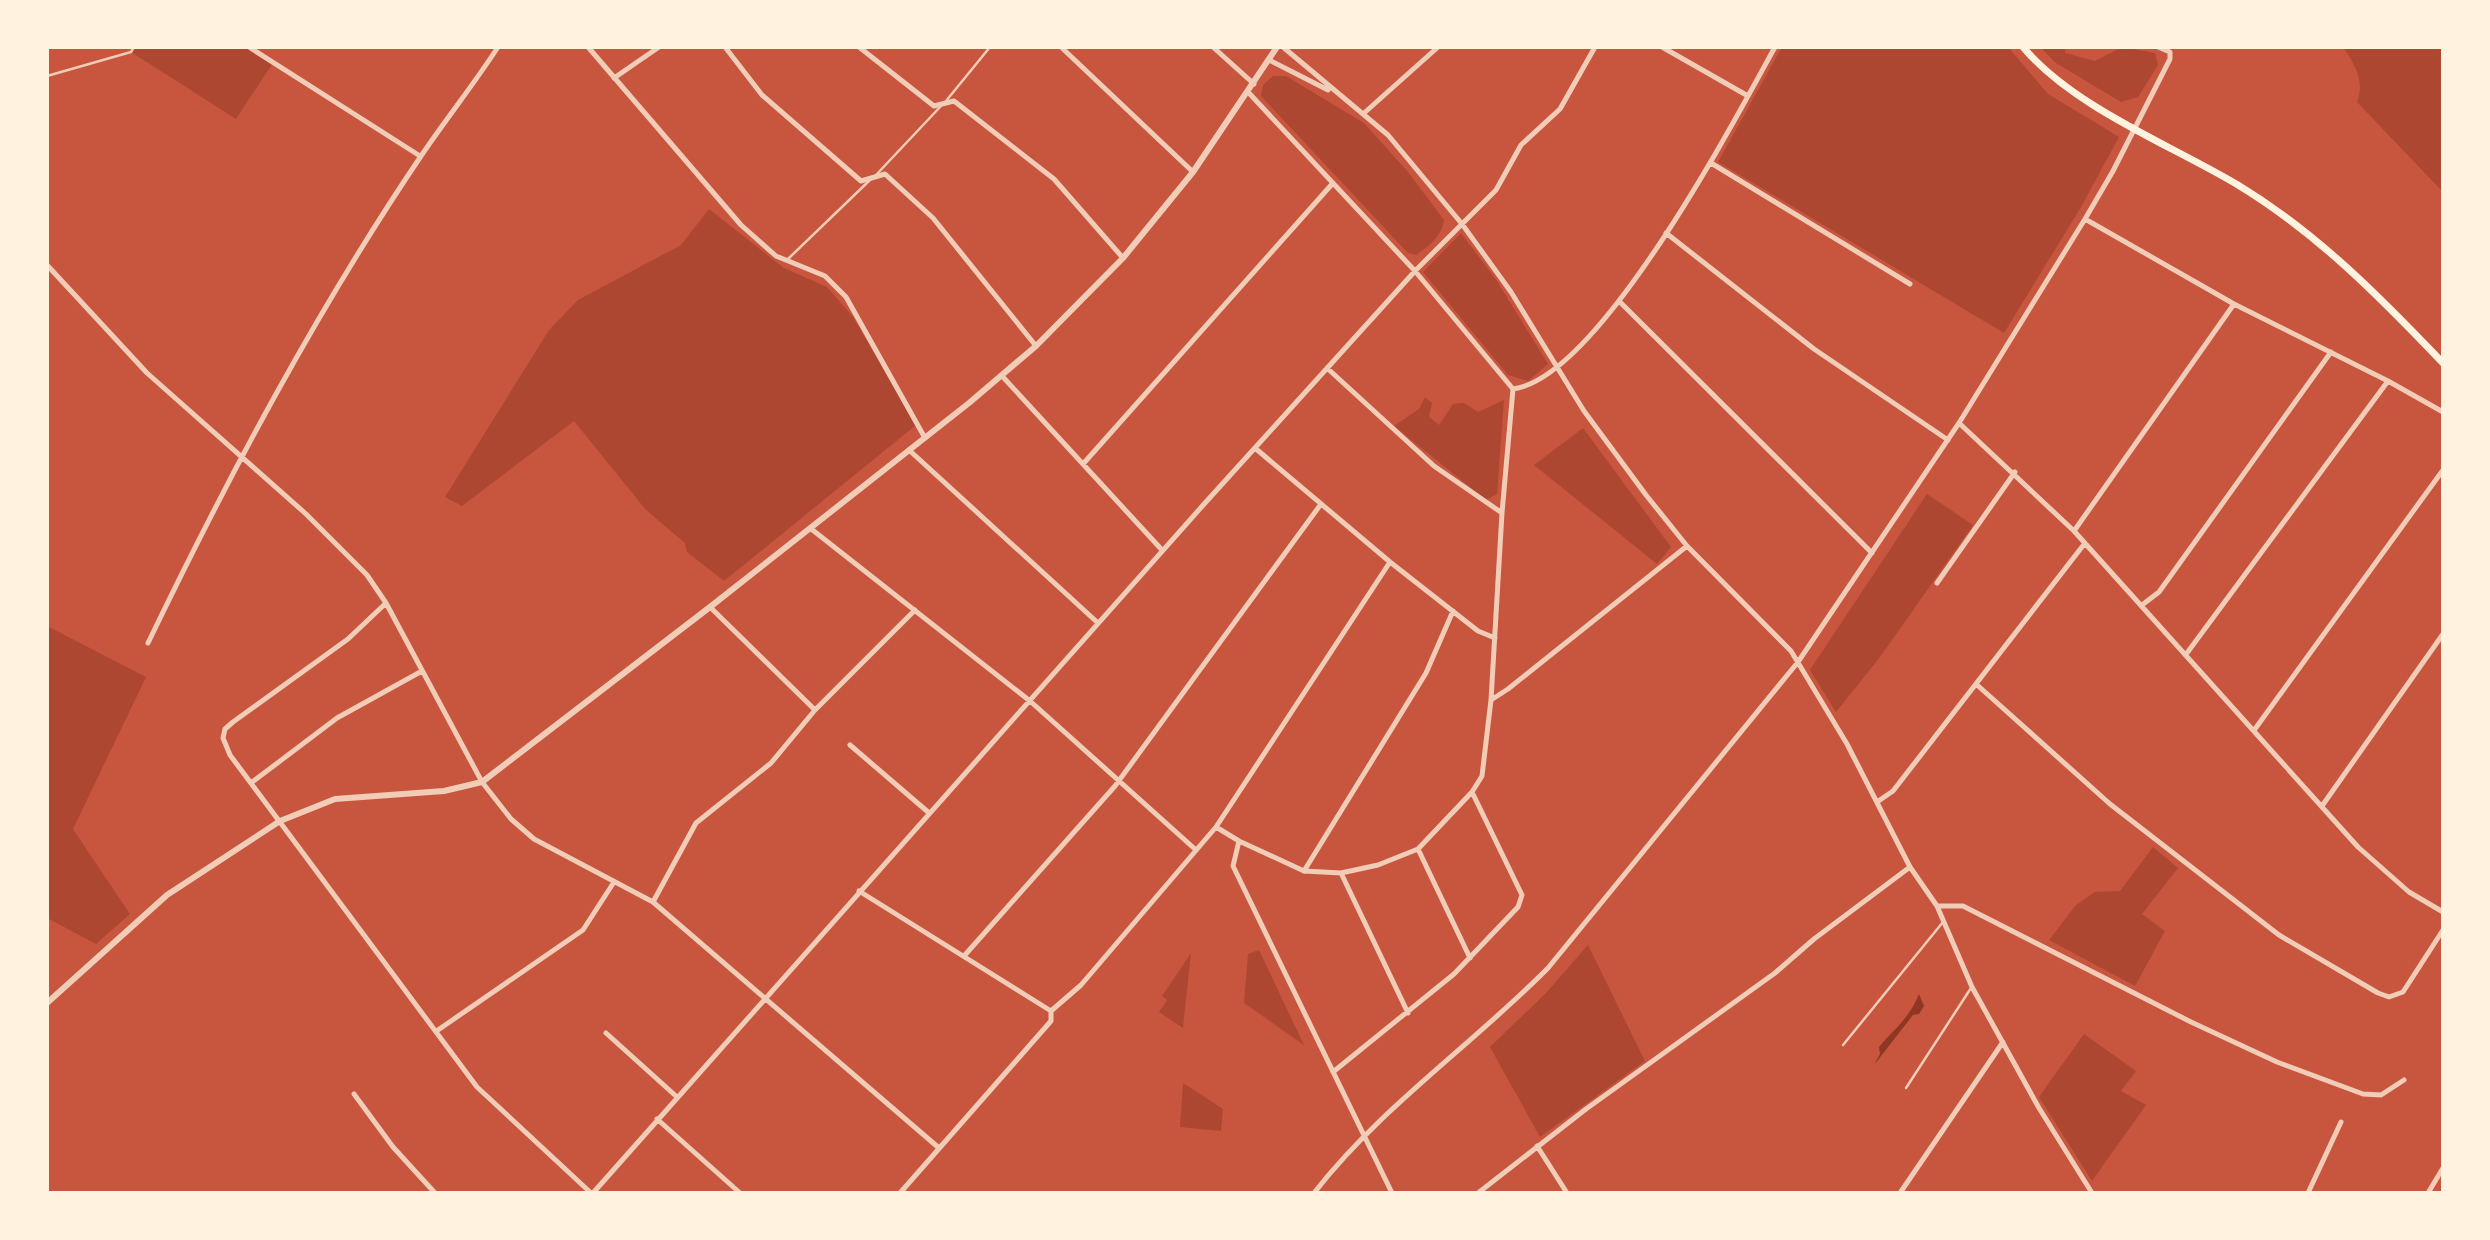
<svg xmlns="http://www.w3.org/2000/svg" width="2490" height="1240" font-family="'Asap Condensed',sans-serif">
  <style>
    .green { fill: #ae4732 }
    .water { fill: #8f3625 }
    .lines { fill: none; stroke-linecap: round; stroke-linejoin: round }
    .service { stroke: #f1ccb7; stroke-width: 2.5 }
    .minor { stroke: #f1ccb7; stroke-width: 5 }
    .tertiary { stroke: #f1ccb7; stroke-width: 6 }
    .secondary { stroke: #fff3e0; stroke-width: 7 }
  </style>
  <rect width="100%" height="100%" fill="#c8553d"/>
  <path class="green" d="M134,47h115l24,16 -37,56 -105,-67z
    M1782,47h226l40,47 71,43 -38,70 -77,126 -286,-171z
    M2040,47h26l-1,6 30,8 27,-14 33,6 3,12 -20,32 -17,5 -65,-39z
    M2343,47h100v145l-86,-90c8,-21 -2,-37 -14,-55z
    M1273,76h13l78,47 44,49 36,48c-2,16 -16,27 -28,35l-8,-2 -147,-157 2,-11z
    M709,209l75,59 43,19 26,30 63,108 -192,156 -37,-29 -2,-9 -39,-33 -72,-89 -112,85 -17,-9 104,-167 29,-30 103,-55z
    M1461,233l36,48 51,83 -20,17 -20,-6 -85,-103z
    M1425,397l7,6 -3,14 10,8 14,-21 11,-1 14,9 26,-12 -7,94 -11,6 -92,-74 25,-17z
    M1583,428l88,119 -14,17 -123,-99z
    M1927,494l46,31 -93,132 -44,55 -26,-42z
    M47,626l99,51 -73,152 57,85 -34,30 -49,-26z
    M2153,847l25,21 -36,46 23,17 -30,55 -86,-46 27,-35 19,-13 25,-1z
    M1588,945l57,116 -105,76 -50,-90 56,-54z
    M1259,950l45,95 -60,-42 4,-49z
    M1191,953l-8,74v1l-24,-16 8,-12 -5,-4z
    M2084,1034l52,37 -15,20 25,14 -54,76 -53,-84z
    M1183,1083l40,26 -2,22 -41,-4z"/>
  <path class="water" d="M1919,994l5,12 -5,8 -6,1 -39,50 6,-11 -1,-7c15,-18 30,-28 40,-53z"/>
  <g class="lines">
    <path class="service" d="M47,76l84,-24 3,-5
      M946,101l44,-54
      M876,175l65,-69
      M788,259l83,-80
      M1843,1045l100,-123
      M1906,1088l65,-100"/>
    <path class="minor" d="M249,47l171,109
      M588,47l153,178 35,31 49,20 21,21 79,141
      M725,47l37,48 99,86 24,-7 48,44 103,128
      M859,47l75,59 20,-5 100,78 69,79
      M1061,47l132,125
      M1213,47l41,37
      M1283,47l105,88 74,89 49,68 73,119 62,84 41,51 104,105 56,93 63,123 27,39 35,81 67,121 53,85
      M1662,47l86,49
      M1269,60l59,30
      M614,78l45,-31
      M1248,92l167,179 98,118c86,-11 220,-266 262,-342
      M1363,114l75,-67
      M1711,163l199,121
      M2085,219l149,85 154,77 55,31
      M1666,233l148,116 134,91
      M47,265l100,108 159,141 61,61 19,28 96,179 29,37 23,20 119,63 286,246
      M1619,301l253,252
      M1327,368l107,98 68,47
      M1002,376l160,174
      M1959,423l115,108 284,316 51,45 34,20
      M1255,448l135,114 88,69 17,7
      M909,450l189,173
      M1083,464l250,-281
      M810,528l220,173 166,149
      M2074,531l160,-227
      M1937,583l78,-111
      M386,603l-38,36 -115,83 -8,7 -2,9 7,17 247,332 114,106
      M2142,605l17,-13 172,-240
      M710,607l105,103
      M148,643c81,-168 169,-333 273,-487 25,-37 53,-72 77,-109
      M2187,653l201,-272
      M1976,684l134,120 169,131 99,58 11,4 14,-5 40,-62
      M1491,700l17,-11 179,-143
      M2255,729l188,-259
      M850,745l78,67
      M251,783l86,-65 85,-47
      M1877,802l16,-11 192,-248
      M2322,806l121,-172
      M1216,827l23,14 -6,25 159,327
      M1239,841l65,30 37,2 37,-8 40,-16 54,-57 10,-16 9,-76 11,-187 11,-124
      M1418,849l52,109
      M1304,871l122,-198 27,-62
      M1341,873l67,140
      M859,891l192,120
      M653,902l43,-79 75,-60 44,-53 100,-100
      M1937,906h26l228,116 86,40 86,32 18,1 23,-15
      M964,956l151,-170 206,-282
      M438,1030l145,-100 31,-48
      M606,1033l71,64
      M1333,1072l121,-98 64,-67 4,-12 -50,-103
      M354,1094l39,53 42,46
      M657,1119l83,74
      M1537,1146l30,47
      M593,1193l612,-690 210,-232 81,-81 25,-45 39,-36 35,-62
      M900,1193l151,-172v-10l30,-26 135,-158 174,-265
      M1314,1193c67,-86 158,-148 234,-225l250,-306 161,-239 126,-204 28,-48 57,-112v-7l-12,-5
      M1478,1193l108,-84 189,-136 39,-34 96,-72
      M1900,1193l103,-151
      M2308,1193l33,-71
      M2428,1193l15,-25"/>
    <path class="tertiary" d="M47,1003l120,-108 113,-74 55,-22 109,-8 38,-9 228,-175 259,-204 67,-57 87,-88 70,-86 84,-125"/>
    <path class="secondary" d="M2023,47c50,60 148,98 215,138 79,48 141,111 205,178"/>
  </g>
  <rect width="2490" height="1240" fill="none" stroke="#fff3e0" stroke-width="98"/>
</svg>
